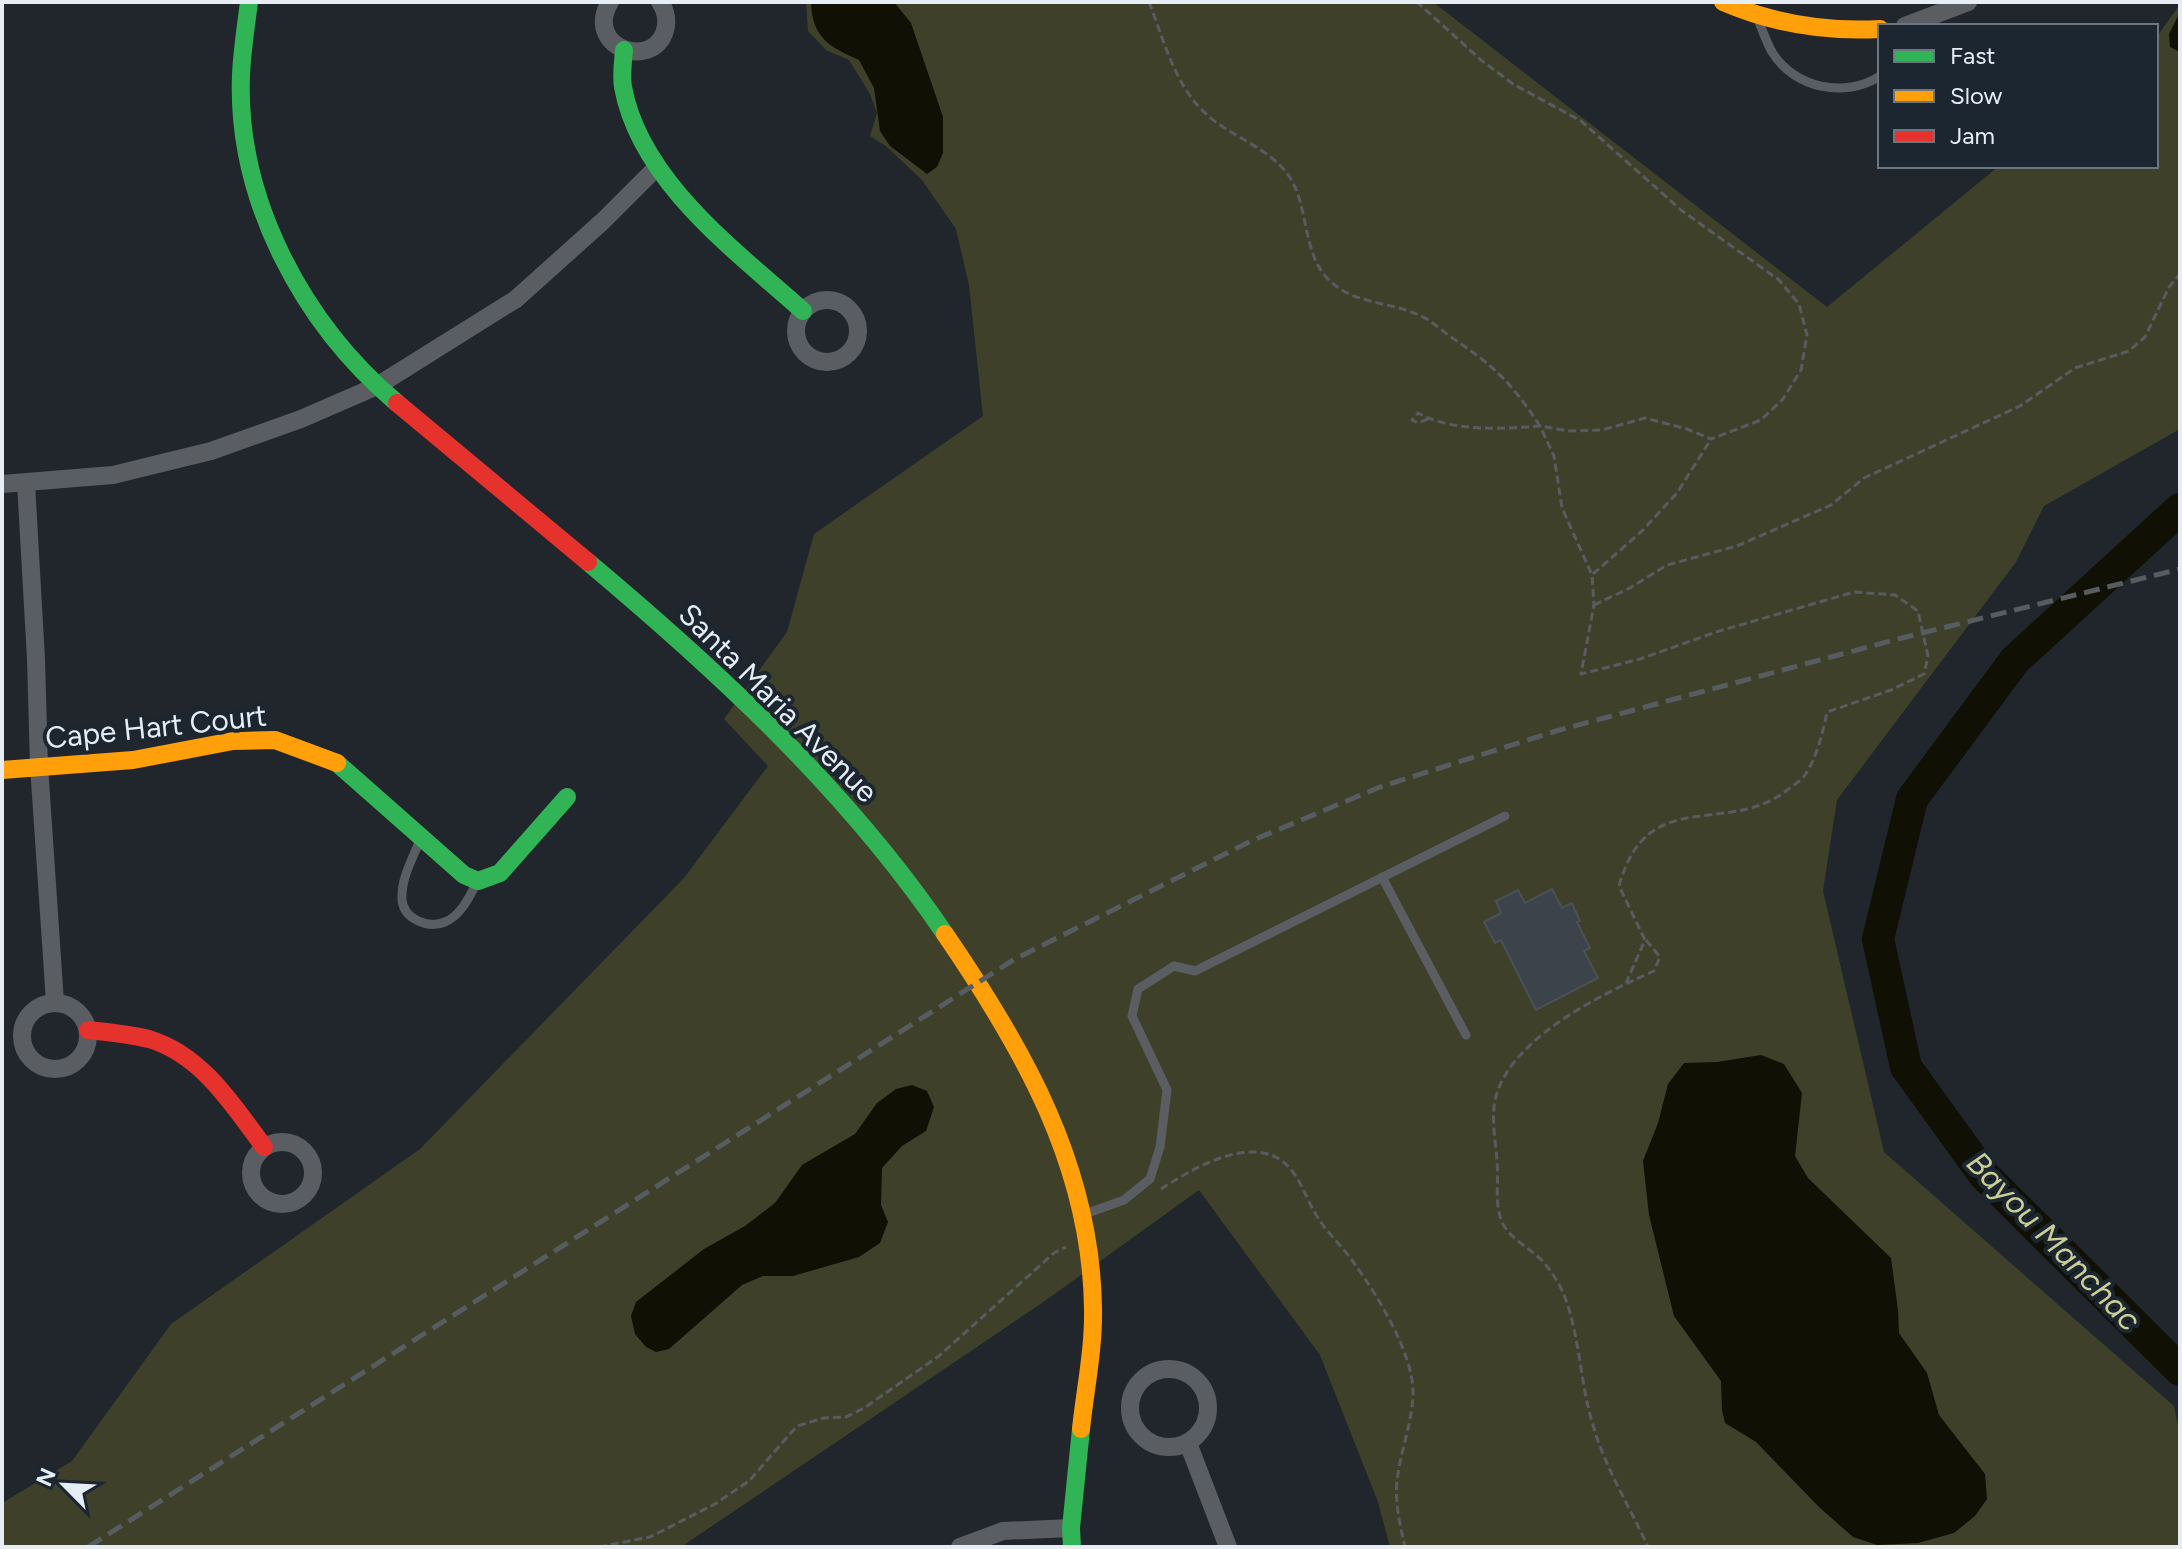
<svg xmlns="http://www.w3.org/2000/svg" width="2182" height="1549" font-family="Figtree,sans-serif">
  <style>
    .green { fill: #3e402a }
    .water { fill: #101004 }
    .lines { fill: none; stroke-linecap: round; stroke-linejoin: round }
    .river { stroke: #101004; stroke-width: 32 }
    .building { fill: #3c434a; stroke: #4b5156; stroke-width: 2 }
    .path { stroke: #585c60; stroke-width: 3; stroke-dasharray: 8 4; stroke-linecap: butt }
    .lane { stroke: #5a5d61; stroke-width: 9 }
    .street { stroke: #5a5d61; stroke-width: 18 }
    .fast { stroke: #30b455; stroke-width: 18 }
    .slow { stroke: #ff9f0a; stroke-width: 18 }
    .jam { stroke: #e5322d; stroke-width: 18 }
    .rail { stroke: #575c60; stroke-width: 5; stroke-dasharray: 16 8; stroke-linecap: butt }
    .labels { text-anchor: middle; stroke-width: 8; stroke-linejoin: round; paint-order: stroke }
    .street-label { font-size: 30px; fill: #e6edf5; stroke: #1b2631 }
    .water-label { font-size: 32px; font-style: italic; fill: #ccce95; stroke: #1b2631 }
  </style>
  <rect width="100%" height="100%" fill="#20262c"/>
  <path class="green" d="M806,2h627l394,305 172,-141h157v-128l24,-34v425l-136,77 -28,56 -179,238 -14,91 61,261 290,254 6,29v112h-790l-12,-45 -58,-147 -121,-165 -157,113 -361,244h-679v-44l70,-42 99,-137 249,-175 264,-271 84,-112 -44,-47 63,-87 27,-98 169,-118 -14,-131 -13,-56 -34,-49 -35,-33 -17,-11 7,-23 -7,-19 -21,-34 -23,-10 -18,-19z"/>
  <path class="water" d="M811,2h83l17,21 32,94v36l-6,14 -10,7 -37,-28 -10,-15 -6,-43 -15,-28c-29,-13 -47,-22 -48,-58z
    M2180,12v40l-10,-5 -1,-13z
    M1761,1055l23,9 18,29 -7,63 13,22 83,80 7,52 1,23 28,40 12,42 46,59 2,25 -12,17 -21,17 -36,10 -41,2 -24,-8 -34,-30 -63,-65 -31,-19 -3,-13 -1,-29 -47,-65 -25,-101 -6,-54 15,-38 10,-39 16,-21 33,-1z
    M912,1085l15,6 7,16 -8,24 -24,15 -20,22 -1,37 7,17 -8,21 -21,14 -66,19h-30l-21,9 -73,64 -13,3 -10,-5 -11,-13 -4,-18 5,-14 68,-53 41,-23 30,-23 27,-38 53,-31 22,-31 19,-14z"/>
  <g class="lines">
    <path class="river" d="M2180,509l-165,151 -103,139 -34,140 28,128 78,108 196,195"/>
  </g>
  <path class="building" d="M1552,889l10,19 10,-5 8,18 -3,1 13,26 -6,3 14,27 -62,32 -35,-70 -6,3 -11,-21 17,-9 -5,-12 22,-11 7,13z"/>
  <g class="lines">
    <path class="path" d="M1149,2c14,36 25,80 53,108 25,26 66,36 87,66 20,30 13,75 38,102 25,27 63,23 94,38 11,5 20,14 30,21 43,29 60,45 89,89l28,5 34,-1 43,-12 42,11 24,10 50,-19 22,-21 18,-29 6,-35 -8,-31 -20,-24 -98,-70 -100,-89 -68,-37 -32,-24 -64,-58
      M1428,419l-10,4 -6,-3 6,-7c34,19 85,16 122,13l14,30 8,52 30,67 2,30 -13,69 59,-15 76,-27 138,-40 41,3 23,16 10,45 -4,18 -33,16 -64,22c-4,20 -10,45 -22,63 -4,6 -13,11 -19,16 -61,46 -139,-7 -167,95l26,54 -19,43
      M1593,574l49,-43 35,-38 34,-54
      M1594,605l36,-17 37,-23 70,-19 94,-41 33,-27 156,-72 55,-38 54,-17 16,-14 24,-50 11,-13
      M1646,940l14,17 -6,14c-52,23 -153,71 -160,136 -2,18 2,37 3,55 2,19 -3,41 5,60 8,18 31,27 43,42 7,8 15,21 19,31 16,40 16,89 29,130 12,43 37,82 55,122
      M1161,1189c26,-17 73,-45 107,-35 30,9 35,41 50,64 11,17 27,31 38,48 22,30 57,88 57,126 0,29 -13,60 -16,89 -2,23 3,44 8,66
      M599,1547l51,-10 65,-33 34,-23 48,-55 27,-8 22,-1 18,-9 75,-52 115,-103 12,-6"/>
    <path class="lane" d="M1759,22c4,10 8,21 13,30 22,36 73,47 108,24
      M420,840c-7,18 -19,38 -18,59 1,20 26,30 43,23 15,-6 24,-24 31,-38
      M1382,877l84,158
      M1088,1213l36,-13 26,-21 10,-32 7,-57 -35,-74 6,-27 36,-23 21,5 310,-155"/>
    <path class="street" d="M610,2c-28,47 48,71 56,24 1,-9 -1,-17 -6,-24
      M1905,26l63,-24
      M796 331a31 31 0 1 1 62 0a31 31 0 1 1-62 0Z
      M26,483l10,176 3,107 16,236
      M2,484l111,-9 98,-24 90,-32 76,-33 139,-87 87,-78 54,-54
      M22 1036a33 33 0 1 1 66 0a33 33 0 1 1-66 0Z
      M251 1173a31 31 0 1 1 62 0a31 31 0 1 1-62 0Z
      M1130 1408a39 39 0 1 1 78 0a39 39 0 1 1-78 0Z
      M1188,1443l40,104
      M960,1547l43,-16 68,-3"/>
    <path class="fast" d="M249,2c-3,24 -7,49 -8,73 -5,124 62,249 156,328
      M624,50c-1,12 -3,25 -1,37 17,94 113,164 180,224
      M588,562c131,110 260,229 357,372
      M337,763l127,112 14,6 22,-8 67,-76
      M1072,1547l-1,-19 10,-99"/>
    <path class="slow" d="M1723,2c51,22 102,30 157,27
      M2,770l131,-10 100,-19 42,-1 62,23
      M945,934c78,114 146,232 148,374 1,40 -8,82 -12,121"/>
    <path class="jam" d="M397,403l191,159
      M88,1030c20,2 41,4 61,9 53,16 84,66 115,108"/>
    <path class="rail" d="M88,1547l927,-588 236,-118 129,-54 176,-56 342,-92 282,-70"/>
  </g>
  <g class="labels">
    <g class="street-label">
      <text transform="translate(778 703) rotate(45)" y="10">Santa Maria Avenue</text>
      <text transform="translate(156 727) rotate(-6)" y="10">Cape Hart Court</text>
    </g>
    <g class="water-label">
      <text transform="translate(2054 1241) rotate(46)" y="11">Bayou Manchac</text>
    </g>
  </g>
  <rect width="2182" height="1549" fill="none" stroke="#e6edf5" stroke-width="8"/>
  <rect x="1878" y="24" width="280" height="144" fill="#1b2631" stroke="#6c767f" stroke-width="2"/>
  <rect x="1894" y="50" width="40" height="12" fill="#30b455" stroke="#6c767f" stroke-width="2"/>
  <text x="1950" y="64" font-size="24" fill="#e6edf5">Fast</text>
  <rect x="1894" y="90" width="40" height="12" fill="#ff9f0a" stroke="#6c767f" stroke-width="2"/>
  <text x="1950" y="104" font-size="24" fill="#e6edf5">Slow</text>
  <rect x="1894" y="130" width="40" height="12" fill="#e5322d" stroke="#6c767f" stroke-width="2"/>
  <text x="1950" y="144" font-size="24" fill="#e6edf5">Jam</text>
  <g transform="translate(64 1485) rotate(294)" stroke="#1b2631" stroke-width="6" paint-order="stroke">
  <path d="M0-6L14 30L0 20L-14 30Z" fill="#e6edf5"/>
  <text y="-12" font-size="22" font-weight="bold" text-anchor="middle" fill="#e6edf5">N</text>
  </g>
</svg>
